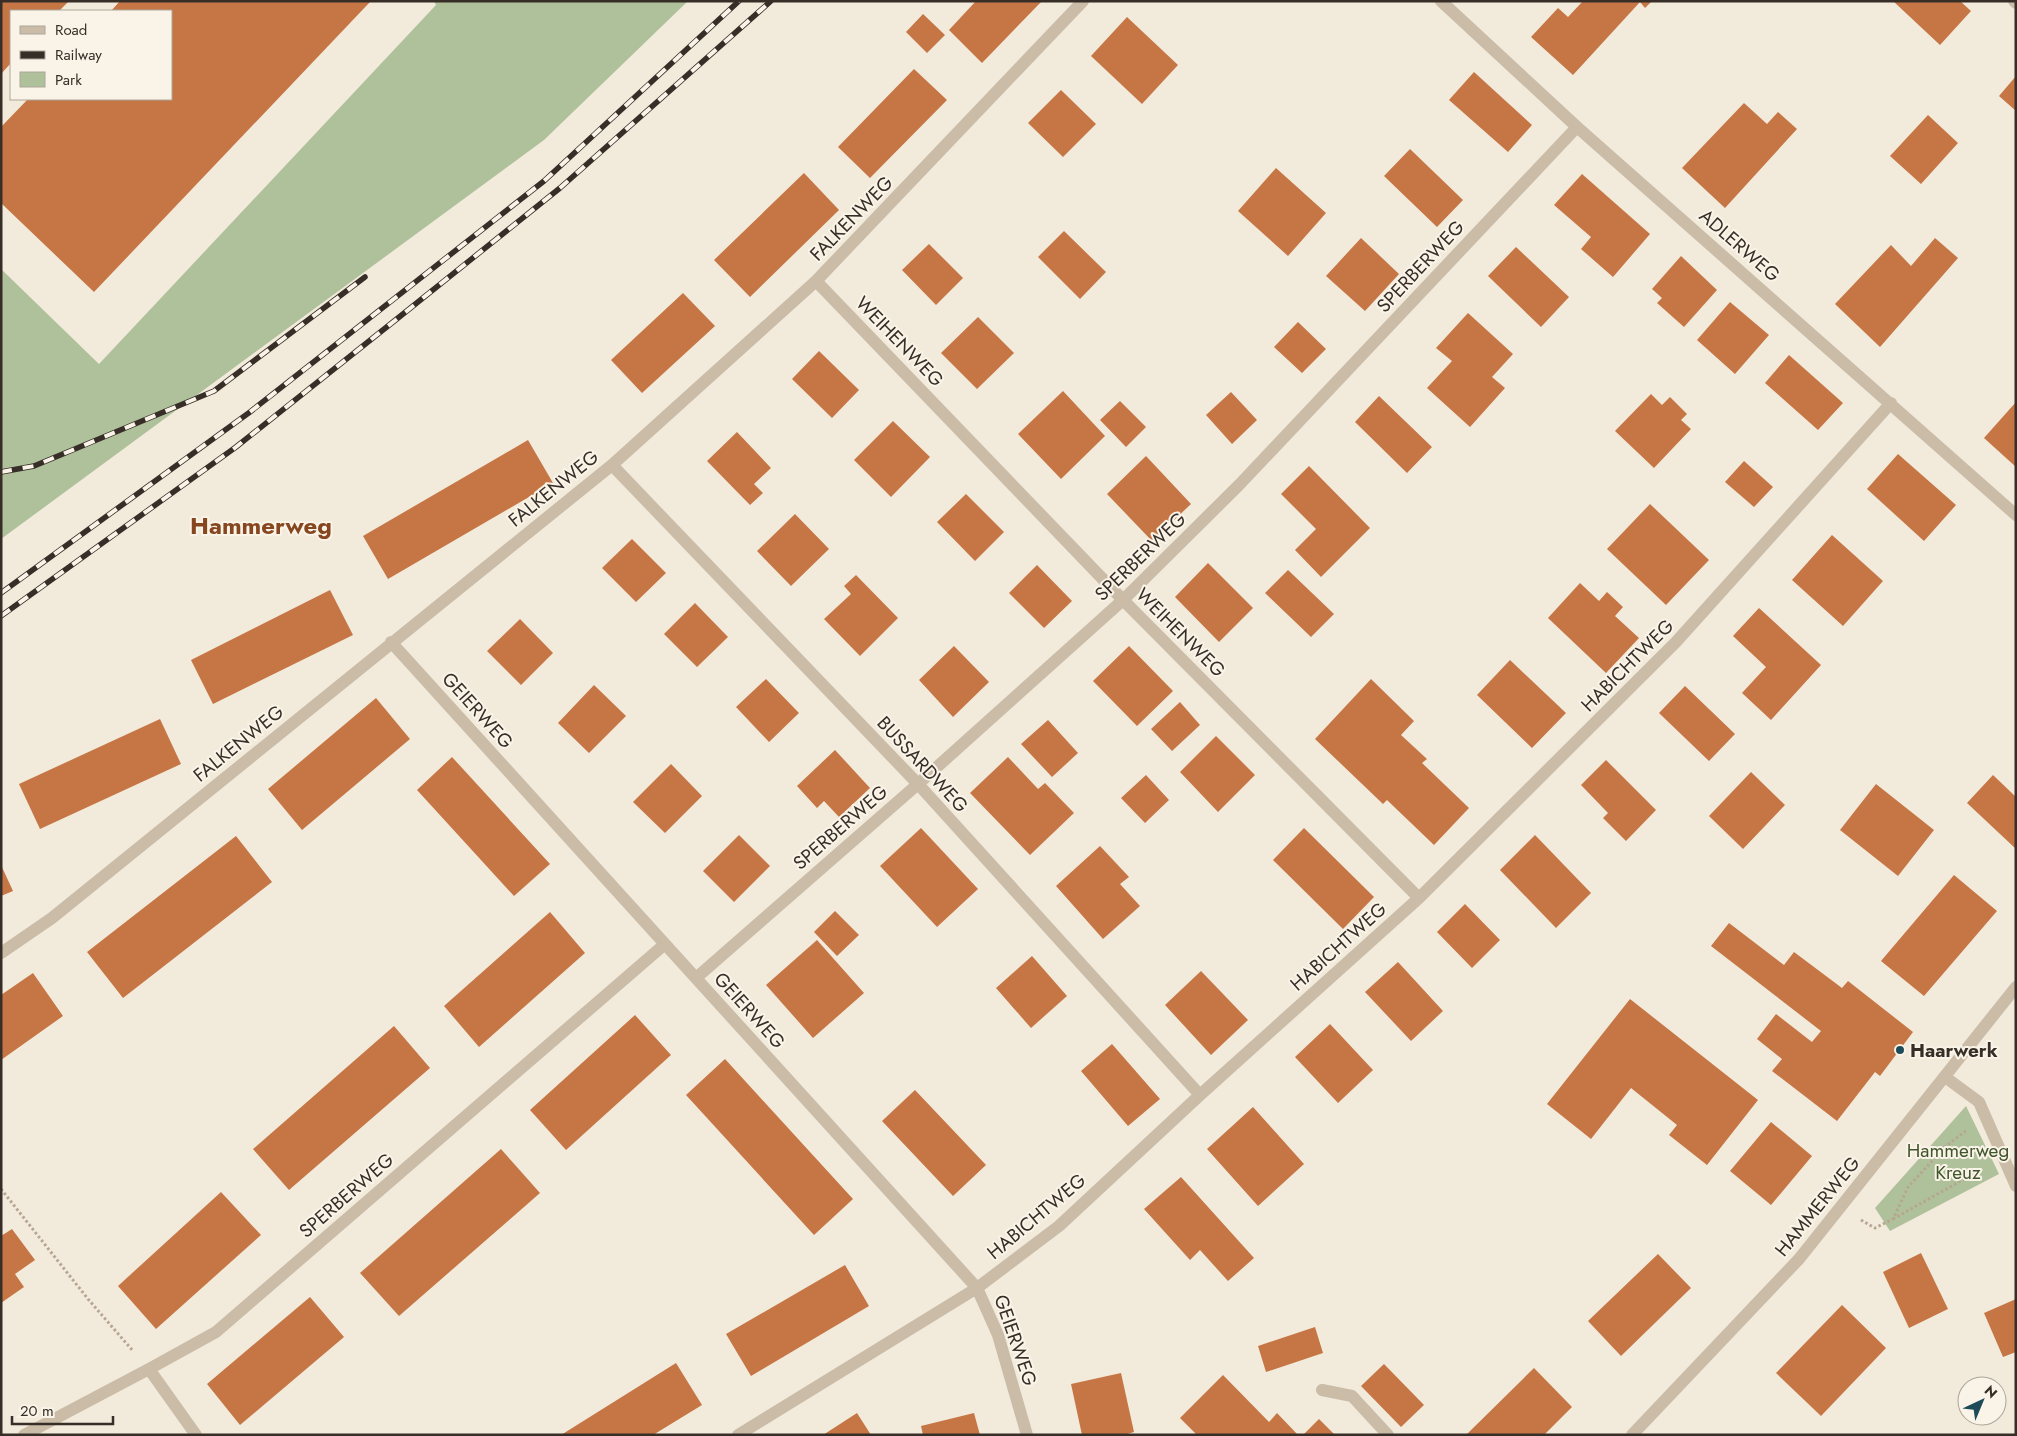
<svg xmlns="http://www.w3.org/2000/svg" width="2017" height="1436" font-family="Jost,sans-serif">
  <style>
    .green { fill: #afc19b }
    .building { fill: #c67645 }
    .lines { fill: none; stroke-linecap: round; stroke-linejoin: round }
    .path { stroke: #b6a691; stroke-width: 3; stroke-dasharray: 2.5 2.5; stroke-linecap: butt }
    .service { stroke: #cabca7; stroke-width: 12 }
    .minor { stroke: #cabca7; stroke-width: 12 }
    .rail-casing { stroke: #372e28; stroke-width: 5.5 }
    .rail { stroke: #faf4e8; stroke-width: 4; stroke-dasharray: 11; stroke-linecap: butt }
    .poi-dot { fill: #1d4c58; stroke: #faf4e8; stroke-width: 2 }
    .labels { text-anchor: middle; stroke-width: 4; stroke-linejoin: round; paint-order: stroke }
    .street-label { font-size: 19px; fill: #372e28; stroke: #faf4e8 }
    .poi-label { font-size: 19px; font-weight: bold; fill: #372e28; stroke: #faf4e8; text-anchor: start }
    .park-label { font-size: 19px; fill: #40552b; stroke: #faf4e8 }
    .district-label { font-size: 24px; font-weight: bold; fill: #864720; stroke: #faf4e8 }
  </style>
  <rect width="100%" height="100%" fill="#f2eadb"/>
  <path class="green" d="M434,1h254l-144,139 -543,399v-270l98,95 337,-359z
    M1966,1106l33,68 -109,57 -15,-23z"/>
  <path class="building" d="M1,1h68l-10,10h-48v52l-10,11z
    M120,1l250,1 -276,290 -93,-89v-76l27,-28h143v-88h-60z
    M976,1h66l-60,62 -33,-33z
    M1583,1h69l-7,7 -5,-6 -67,73 -42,-38 27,-29 10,9z
    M1893,1h67l11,10 -31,34z
    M923,14l22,21 -18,18 -21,-21z
    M1127,17l51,48 -36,39 -51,-48z
    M914,69l33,31 -77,78 -32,-31z
    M1474,72l58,53 -24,27 -59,-52z
    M2016,76v35l-17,-15z
    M1061,90l35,34 -33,33 -35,-34z
    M1744,103l23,21 11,-12 19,17 -72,79 -43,-40z
    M1928,115l30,28 -37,41 -31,-28z
    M1410,149l53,51 -26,27 -53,-51z
    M1276,168l50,45 -38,43 -50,-45z
    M804,173l35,37 -89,87 -36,-37z
    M1582,174l68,60 -37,43 -32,-28 10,-12 -37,-32z
    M1064,231l42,41 -26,27 -42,-42z
    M1361,238l38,36 -34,37 -39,-35z
    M1935,238l23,20 -78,89 -45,-43 56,-59 20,21z
    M929,244l34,34 -27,27 -34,-35z
    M1516,247l53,50 -28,30 -53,-51z
    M1681,256l36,34 -33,37 -27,-24 5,-5 -10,-9z
    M683,293l32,33 -73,67 -31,-33z
    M1730,302l39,33 -34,39 -38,-34z
    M1468,313l45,41 -21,23 13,11 -35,39 -43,-39 25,-27 -16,-13z
    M978,317l36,36 -37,36 -36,-36z
    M1298,322l28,27 -24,24 -28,-26z
    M819,351l40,39 -27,28 -40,-39z
    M1789,355l54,48 -25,27 -53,-47z
    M1063,391l42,45 -44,43 -43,-45z
    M1231,392l26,28 -25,24 -26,-29z
    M1651,394l11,11 8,-8 17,17 -6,6 10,9 -37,39 -39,-37z
    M1379,396l53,51 -25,26 -52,-51z
    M1120,401l26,26 -20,20 -26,-27z
    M2016,402v65l-32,-29z
    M893,421l37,36 -39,40 -37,-37z
    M737,432l34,36 -17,16 9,9 -13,12 -43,-44z
    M528,440l25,43 -165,96 -25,-43z
    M1898,454l58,51 -32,36 -57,-52z
    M1146,456l45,48 -39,37 -45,-47z
    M1744,461l29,26 -19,20 -29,-25z
    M1309,466l61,62 -49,49 -26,-27 21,-21 -35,-35z
    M966,494l38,38 -29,29 -38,-39z
    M1650,504l59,56 -43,45 -59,-56z
    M795,514l34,35 -38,37 -34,-35z
    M1832,535l51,46 -40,45 -51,-46z
    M632,539l34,34 -30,29 -34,-34z
    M1208,563l45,45 -34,34 -44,-45z
    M1037,565l35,36 -28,27 -35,-35z
    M1288,570l46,44 -23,23 -46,-44z
    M856,575l42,43 -38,38 -36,-37 27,-25 -7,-8z
    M1580,583l19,18 8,-9 16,15 -8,9 24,22 -33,35 -58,-55z
    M330,590l23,45 -140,69 -22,-44z
    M695,603l33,34 -31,30 -33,-33z
    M1759,608l62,57 -50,55 -29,-27 24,-26 -33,-31z
    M520,619l33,34 -32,32 -34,-34z
    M954,646l35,36 -36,35 -34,-37z
    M1129,646l44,45 -36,35 -44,-45z
    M1510,660l56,53 -34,35 -55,-53z
    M766,679l33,34 -30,29 -33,-35z
    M1371,679l43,42 -13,14 26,24 -5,4 47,45 -35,37 -47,-45 -4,4 -68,-65z
    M594,685l32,31 -37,37 -31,-30z
    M1685,686l50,48 -26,27 -50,-48z
    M376,698l34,41 -108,91 -34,-41z
    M1180,702l20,23 -28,26 -21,-22z
    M160,719l21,45 -141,65 -21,-45z
    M1048,720l30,33 -26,24 -31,-33z
    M1216,736l39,39 -37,37 -38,-40z
    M835,750l35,38 -31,29 -15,-16 -7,7 -20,-22z
    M452,757l98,107 -36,32 -97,-106z
    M1008,757l30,32 7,-6 29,30 -44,42 -60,-62z
    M1606,760l50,50 -30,31 -23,-23 5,-5 -27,-28z
    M671,764l31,32 -37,37 -32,-31z
    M1751,772l34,33 -42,44 -34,-33z
    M1146,775l23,25 -24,23 -24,-25z
    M1993,775l23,22v52l-49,-46z
    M1876,784l58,46 -36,46 -58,-46z
    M921,828l57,61 -41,38 -57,-61z
    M1304,828l70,69 -31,32 -70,-69z
    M739,835l31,31 -36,36 -31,-31z
    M1535,835l56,58 -35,35 -56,-58z
    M236,836l36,46 -149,116 -36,-46z
    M1100,846l29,31 -9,7 20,22 -37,33 -47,-53z
    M1,865l12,26 -12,5z
    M1954,875l43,36 -73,85 -43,-35z
    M1465,904l35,36 -28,28 -35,-36z
    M835,911l24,24 -22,21 -23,-24z
    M550,912l35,41 -106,94 -35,-41z
    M1729,923l55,42 10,-13 48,36 6,-7 65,51 -33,44 -5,-4 -38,49 -65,-50 10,-12 -25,-20 19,-25 36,28 9,-11 -110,-85z
    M817,940l47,53 -51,45 -47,-53z
    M1032,956l35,40 -36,32 -35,-40z
    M1398,962l45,49 -32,30 -46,-49z
    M1201,971l47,49 -37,35 -46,-50z
    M33,973l30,43 -62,44v-65z
    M1630,999l128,101 -51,65 -38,-30 8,-10 -46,-37 -40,51 -44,-35z
    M635,1015l36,40 -105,95 -36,-40z
    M1330,1024l43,46 -35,33 -43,-46z
    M394,1026l36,42 -141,122 -36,-41z
    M1112,1044l48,55 -32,27 -47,-55z
    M725,1059l128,140 -39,36 -128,-140z
    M915,1090l71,75 -33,31 -71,-75z
    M1253,1107l51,57 -46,42 -51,-57z
    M1771,1122l41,34 -41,49 -41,-34z
    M501,1149l39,44 -141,123 -39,-43z
    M1181,1177l73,81 -26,23 -28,-31 -10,10 -46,-51z
    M221,1192l40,43 -105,94 -38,-43z
    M12,1229l23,31 -20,14 9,13 -23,16v-67z
    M1921,1253l27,56 -39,19 -26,-56z
    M1658,1254l33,34 -70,68 -33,-35z
    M845,1265l24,41 -118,70 -25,-42z
    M310,1297l34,40 -104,88 -33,-41z
    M2016,1299v53l-13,5 -19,-44z
    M1842,1305l44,43 -65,68 -45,-43z
    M1315,1327l8,26 -57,19 -8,-26z
    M676,1363l26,42 -49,30h-92z
    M1384,1364l40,41 -23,22 -40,-41z
    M1534,1368l38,39 -28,28h-78z
    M1121,1373l13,59 -10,3h-42l-11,-51z
    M1223,1375l46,47 8,-9 21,22h-101l-17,-17z
    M857,1413l14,22h-48z
    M974,1413l6,22h-57l-2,-9z
    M1319,1419l16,16h-32z"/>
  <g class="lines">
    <path class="path" d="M1,1189l87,110 45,52
      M1893,1219l89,-50
      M1861,1220l14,8 18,-9 15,-32 38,-41 21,-16"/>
    <path class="service" d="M1322,1390l30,6 36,39"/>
    <path class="minor" d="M1441,1l136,126 439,388
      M2014,1l2,2
      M816,281l307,319 296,298
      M612,465l306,319 282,311
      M391,642l586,646 21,47 29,100
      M1,953l51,-35 560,-453 204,-184 267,-280
      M696,978l222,-194 205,-184 116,-115 338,-358
      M1945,1077l34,25 37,84
      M149,1369l47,66
      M24,1435l125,-66 67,-37 449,-388
      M738,1435l239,-147 82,-62 141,-131 219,-197 257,-256 215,-239
      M1632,1435l167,-176 217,-272"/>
    <g class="rail-casing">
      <path id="rail" d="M1,472l33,-6 180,-75 151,-114
        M1,593l249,-181 294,-231 195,-180
        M1,616l235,-169 162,-129 162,-130 211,-187"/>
    </g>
    <use href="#rail" class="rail"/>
  </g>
  <circle class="poi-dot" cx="1900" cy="1050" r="5"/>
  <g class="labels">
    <g class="street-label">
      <text transform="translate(851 218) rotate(-46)" y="7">FALKENWEG</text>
      <text transform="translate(1740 245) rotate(41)" y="7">ADLERWEG</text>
      <text transform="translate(1420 266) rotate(-47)" y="7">SPERBERWEG</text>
      <text transform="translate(900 341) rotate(46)" y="7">WEIHENWEG</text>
      <text transform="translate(553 488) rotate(-39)" y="7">FALKENWEG</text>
      <text transform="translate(1140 556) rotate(-44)" y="7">SPERBERWEG</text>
      <text transform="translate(1181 632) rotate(45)" y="7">WEIHENWEG</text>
      <text transform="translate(1627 665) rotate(-45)" y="7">HABICHTWEG</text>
      <text transform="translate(478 710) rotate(48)" y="7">GEIERWEG</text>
      <text transform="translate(238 743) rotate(-39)" y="7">FALKENWEG</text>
      <text transform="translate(923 764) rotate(47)" y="7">BUSSARDWEG</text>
      <text transform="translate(840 827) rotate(-41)" y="7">SPERBERWEG</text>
      <text transform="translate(1338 946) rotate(-42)" y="7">HABICHTWEG</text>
      <text transform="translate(750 1010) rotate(48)" y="7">GEIERWEG</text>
      <text transform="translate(346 1195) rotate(-41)" y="7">SPERBERWEG</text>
      <text transform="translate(1817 1206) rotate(-51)" y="7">HAMMERWEG</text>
      <text transform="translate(1036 1216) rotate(-40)" y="7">HABICHTWEG</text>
      <text transform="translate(1016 1340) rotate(71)" y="7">GEIERWEG</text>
    </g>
    <g class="poi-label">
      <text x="1910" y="1057">Haarwerk</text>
    </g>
    <g class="park-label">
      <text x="1958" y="1157">Hammerweg<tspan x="1958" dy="22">Kreuz</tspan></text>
    </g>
    <g class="district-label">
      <text x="261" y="534">Hammerweg</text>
    </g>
  </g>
  <rect width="2017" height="1436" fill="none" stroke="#372e28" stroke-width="5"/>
  <rect x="10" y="10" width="162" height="90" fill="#faf4e8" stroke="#aca59b"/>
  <rect x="20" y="26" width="25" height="8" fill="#cabca7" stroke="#aca59b"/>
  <text x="55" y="35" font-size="15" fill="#372e28">Road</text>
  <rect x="20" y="51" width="25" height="8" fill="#372e28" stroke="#aca59b"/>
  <text x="55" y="60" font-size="15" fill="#372e28">Railway</text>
  <rect x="20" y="72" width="25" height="15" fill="#afc19b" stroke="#aca59b"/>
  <text x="55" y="85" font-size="15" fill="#372e28">Park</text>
  <g transform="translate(1982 1401) rotate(44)"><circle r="24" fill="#faf4e8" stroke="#aca59b"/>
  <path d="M0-4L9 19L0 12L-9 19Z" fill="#1d4c58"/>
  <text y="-8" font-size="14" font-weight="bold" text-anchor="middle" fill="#372e28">N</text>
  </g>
  <path d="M12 1416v8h101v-8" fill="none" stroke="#372e28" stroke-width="2.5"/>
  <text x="20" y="1416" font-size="15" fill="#372e28" stroke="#faf4e8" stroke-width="4" paint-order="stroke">20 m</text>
</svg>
